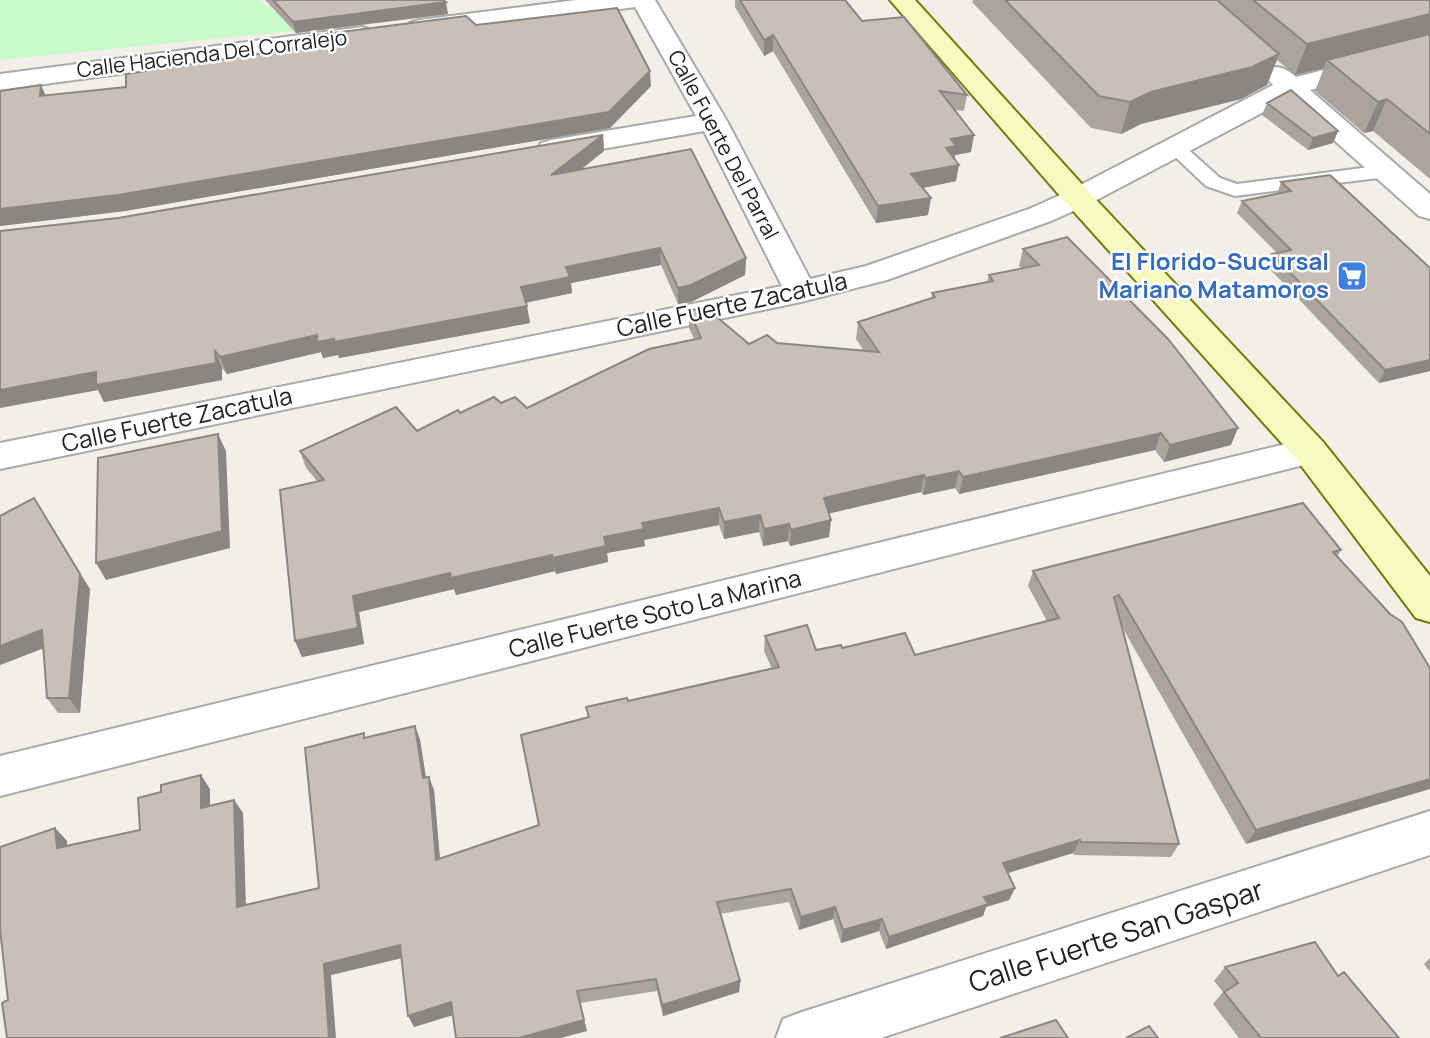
<svg xmlns="http://www.w3.org/2000/svg" width="1430" height="1038" font-family="Manrope,sans-serif">
  <style>
    .park { fill: #c8facc }
    .lines { fill: none; stroke-linecap: round; stroke-linejoin: round }
    .lane-casing { stroke: #a9a9a9; stroke-width: 4 }
    .street-casing { stroke: #a9a9a9; stroke-width: 4 }
    .secondary-casing { stroke: #707d05; stroke-width: 4 }
    .lane { fill: #fff; fill-rule: evenodd }
    .street { fill: #fff; fill-rule: evenodd }
    .secondary { fill: #f7fabf; fill-rule: evenodd }
    .wall { fill: #aba49e }
    .shaded-wall { fill: #8b8681 }
    .building { fill: #c7bfb8; stroke: #8b8681; stroke-width: 2 }
    .labels { text-anchor: middle; stroke-width: 5; stroke-linejoin: round; paint-order: stroke }
    .far-street-label { font-size: 21px; fill: #222; stroke: #fff }
    .shop-label { font-size: 24px; font-weight: bold; fill: #366cbe; stroke: #fff; text-anchor: end }
    .street-label { font-size: 24px; fill: #222; stroke: #fff }
    .near-street-label { font-size: 28px; fill: #222; stroke: #fff }
  </style>
  <rect width="100%" height="100%" fill="#f2efe9"/>
  <path class="park" d="M0,0h258l47,30 -305,30z"/>
  <g class="lines">
    <g class="lane-casing">
      <path id="lane" d="M1175,142l6,1 39,35 17,6 149,-19 9,6 -9,6 -151,19 -29,-10 -37,-35 -3,-4 3,-4z"/>
    </g>
    <g class="street-casing">
      <path id="street" d="M576,0h79l72,121 83,158 56,-13 163,-57 38,-17 206,-107 -10,-11 4,-6c13,-3 19,1 29,9l134,-34v16l-120,31 120,104v25l-11,-3 -131,-117 -199,105 -38,17 -164,59 -86,22 -801,167v-26l782,-157 -78,-155 -153,27 -10,-3 -4,-6 4,-6 10,-3 145,-24 -61,-109 -216,29 -9,-3 -4,-5 4,-5 9,-3z
        M362,27l9,3 4,5 -4,5 -371,50v-16z
        M1310,438l13,4 5,9 -5,9 -1323,336v-40z
        M1430,811v44l-549,183h-105l7,-19 19,-7z"/>
    </g>
    <g class="secondary-casing">
      <path id="secondary" d="M890,0h25l174,192 234,250 107,134v46l-14,-4 -119,-158 -230,-256z"/>
    </g>
    <use href="#lane" class="lane"/>
    <use href="#street" class="street"/>
    <use href="#secondary" class="secondary"/>
  </g>
  <path class="wall" d="M265,0h178l5,14 -152,19z
    M735,0h110l17,21 105,74 -3,16 -9,-1 16,42 -16,3 1,26 -34,7 6,27 -52,8 -103,-172 -9,5 -29,-49z
    M973,0h457v179l-57,-48 -9,2 -49,-42 9,-23 -29,7 -18,-15 -10,25 -26,14 -100,25 -20,10 -30,-6 -119,-126z
    M476,25l175,61 -41,42 -485,83 -125,15v-135l45,4 81,-8 186,-42 -3,-9z
    M1267,103l71,28 -5,12 -25,7 -46,-35z
    M603,135l1,16 -23,19 165,88 -1,17 -54,27 -13,2 -17,-39 -90,18 1,10 -46,10 4,20 -191,35 -1,-3 -15,3 -2,-6 -94,22 -5,-6v12l-118,22 -6,-12 -46,8 66,-180z
    M1281,182l149,86v103l-51,12 -112,-117 5,-12 5,-1 -40,-40 5,-12 35,-7z
    M1023,249l208,196 -67,17 -9,-12 -196,44 -4,-6 -32,7 -2,-3 -92,21v24l-39,9 -2,-5 -25,5 -4,-14 -35,7 -5,-14 -75,15 1,6 -38,7 1,9 -52,12 -1,-3 -99,24 -2,-6 -95,23 5,32 -62,13 -7,-16 22,-160 -11,-13 -6,-17 117,-20 43,-18 41,-10 26,5 167,-69 -5,-11v-17l60,33 28,-1 87,8 -8,-12 2,-17 74,-24v-5l55,-11 2,-7 33,-7 -3,-2z
    M0,516l90,73 -10,124h-22l-11,-15 -4,-50 -43,17z
    M1341,550l-4,7 93,111 -184,176 -124,-217 57,217 -8,13 -97,-2 -1,-2 -65,20 7,15 -6,12 -23,7 -3,9 -97,33 -7,-18 -38,12 -8,-24 -34,11 -10,-28 -69,12 20,67 -1,11 -76,24 -6,-25 -77,12 7,28 -134,-16 -39,12 -12,-69 -71,17 -323,25 47,-172 12,13v4l73,-15 70,-41v17l24,-6 9,13 3,92 73,-17 47,-150 49,-12 5,14 6,37 8,13 6,68 99,-33 49,-108 -2,-10 42,-6 144,-32 -8,-18 1,-15 51,14 26,-2 73,7 132,-34 -19,-35 5,-15z
    M1430,958v14l-6,-8z
    M1225,967l113,9 61,62h-160l-26,-34 10,-12 -9,-11z"/>
  <path class="shaded-wall" d="M446,2l2,12 -152,19 -3,-11z
    M1430,14v27l-103,19 -3,8 -29,7 12,-31z
    M773,35v16l-9,5v-16z
    M1279,54l-12,31 -26,14 -100,25 -20,10 9,-32 21,-10z
    M650,71l1,15 -41,42 -485,83 -125,15v-17z
    M41,85l7,16 -8,-5z
    M1387,99l-14,32 -9,2 14,-31z
    M1338,131l-5,12 -25,7 5,-12z
    M603,135l1,16 -52,40 -1,-16z
    M974,135l-3,17 -16,3 -2,8 -7,-15 5,-9z
    M959,165l-3,16 -47,10 2,-17z
    M931,198l-3,17 -52,8 2,-17z
    M660,248l1,17 -90,18 1,10 -49,10 -2,-16 45,-20z
    M746,258l-1,17 -54,27 -13,2v-16z
    M527,306l3,17 -191,35 -1,-3 -15,3 -2,-6 -94,22 -7,-17 97,-22z
    M215,351l7,17v12l-118,22 -6,-12 -98,18v-18l43,-9z
    M1430,360v11l-51,12 6,-13z
    M1238,428l-7,17 -67,17 6,-17z
    M1161,433l-6,17 -196,44 4,-17z
    M218,434l8,17 4,97 -124,32 -10,-17z
    M959,471l-4,17 -32,7 3,-17z
    M924,475l-3,17 -98,23 1,-17z
    M34,498l56,91 -10,124 -11,-15z
    M719,508v17l-75,15 1,6 -38,7 1,9 -52,12 -3,-16 51,-21 38,-14z
    M760,515l-1,17 -35,7v-17z
    M831,520l-2,17 -39,9 1,-16z
    M789,524l-1,17 -25,5 1,-17z
    M552,555l3,16 -99,24 -5,-17z
    M450,573l4,16 -95,23 5,32 -62,13 -7,-16 58,-45z
    M42,630l10,15 -52,20v-19z
    M415,726l5,14 8,52 -5,-14z
    M201,775l9,14v32l-9,-13z
    M429,777l5,13 7,83 -5,-13z
    M1430,779v10l-184,55 10,-14z
    M234,800l9,13 3,106 -9,-12z
    M55,828l12,13 1,20 -11,-13z
    M1080,840l-7,13 -75,23 5,-13z
    M1015,888l-6,12 -23,7 -3,9 -97,33 3,-12 95,-40z
    M835,907l-2,12 -34,11 2,-13z
    M882,919l-3,12 -38,12 2,-13z
    M400,945l6,12 -75,18 5,63h-7l-5,-74z
    M740,981l-1,11 -76,24 -1,-11z
    M451,1002l5,12 -42,13 -6,-11z
    M584,1020l3,11 -26,7h-42z"/>
  <path class="building" d="M273,0h170l3,2 -153,20z
    M740,0h105l17,21 42,-4 63,78 -27,-4 34,44 -23,4 5,7 -10,2 13,17 -48,9 20,24 -53,8 -105,-171 -9,5z
    M1005,0h212l62,54 -27,13 -101,25 -21,10 -31,-6z
    M1253,0h177v14l-123,30z
    M617,8l33,63 -41,41 -491,83 -118,14v-118l41,-6 -1,11 86,-9v-13l191,-29 -8,-9 157,-20 10,9z
    M1430,34v100l-43,-35 -9,3 -51,-42z
    M1291,90l47,41 -25,7 -46,-35z
    M603,135l-52,40 140,-26 55,109 -55,27 -13,3 -18,-40 -94,19 4,10 -49,10 6,19 -193,36v-3l-17,3v-7l-97,22 -5,-6 1,12 -120,22v-13l-96,18v-159l118,-13z
    M1330,175l100,93v92l-45,10 -113,-116 19,-4 -49,-49 49,-10 -10,-9z
    M1067,237l101,102 70,89 -68,17 -9,-12 -198,44 -4,-6 -33,7 -2,-3 -100,23 7,22 -40,10 -2,-6 -25,5 -4,-14 -36,7 -5,-14 -77,15 2,6 -40,8 2,9 -53,12 -1,-3 -101,23 -1,-5 -97,23 5,32 -63,13 -15,-151 44,-10 -24,-29 96,-44 21,24 41,-21 2,3 34,-16 7,6 14,-6 12,11 122,-59 52,-11 -12,-27 16,-4 44,37 18,-9 10,8 102,9 -21,-30 77,-25 -3,-4 61,-12 -4,-6 50,-10 -16,-16z
    M218,434l4,97 -126,32 2,-105z
    M34,498l46,76 -11,124h-22l-5,-68 -42,16v-130z
    M1303,503l38,47 -8,2 57,62 12,8 28,46v111l-174,51 -137,-235 -5,2 65,247 -98,-2 -1,-2 -77,23 12,25 -31,9 4,7 -99,33 -7,-18 -39,11 -8,-23 -34,10 -10,-28 -74,13 23,79 -78,24 -6,-26 -79,12 7,29 -65,18h-63l-5,-36 -43,14 -8,-71 -76,19 5,74h-322l-5,-35 6,-3 -8,-71v-82l55,-19 2,20 83,-18 -2,-32 23,-6v-7l40,-10v33l33,-8 3,107 82,-19 -14,-140 59,-15v5l51,-12 8,52 6,-1 7,83 103,-35 -18,-90 68,-18 -3,-10 41,-9 1,3 151,-34 -14,-31 42,-11 9,25 25,-5 1,3 63,-15 10,22 144,-37 -26,-47z
    M1315,942l23,34 6,-4 55,66h-138l-37,-46 14,-9 -13,-16z
    M1056,1020l12,18h-68z
    M1149,1026l9,12h-32z"/>
  <defs>
    <g id="supermarket-square" transform="scale(1.575)"><rect x="-9" y="-9" width="18" height="18" rx="4" fill="#3f7fe0" stroke="#fff"/><path d="M-6-5.5h2.5l.6 2H6L4.5 2H-2.5L-4.4-4H-6ZM-1.5 3.2a1.3 1.3 0 1 0 .1 0ZM3 3.2a1.3 1.3 0 1 0 .1 0Z" fill="#fff"/></g>
  </defs>
  <g fill-rule="evenodd">
    <use href="#supermarket-square" x="1352" y="276"/>
  </g>
  <g class="labels">
    <g class="far-street-label">
      <text transform="translate(212 54) rotate(-7)" y="7">Calle Hacienda Del Corralejo</text>
      <text transform="translate(723 145) rotate(62)" y="7">Calle Fuerte Del Parral</text>
    </g>
    <g class="shop-label">
      <text x="1329" y="270">El Florido-Sucursal<tspan x="1329" dy="28">Mariano Matamoros</tspan></text>
    </g>
    <g class="street-label">
      <text transform="translate(732 305) rotate(-12)" y="8">Calle Fuerte Zacatula</text>
      <text transform="translate(177 420) rotate(-12)" y="8">Calle Fuerte Zacatula</text>
      <text transform="translate(655 614) rotate(-14)" y="8">Calle Fuerte Soto La Marina</text>
    </g>
    <g class="near-street-label">
      <text transform="translate(1116 936) rotate(-18)" y="10">Calle Fuerte San Gaspar</text>
    </g>
  </g>
</svg>
